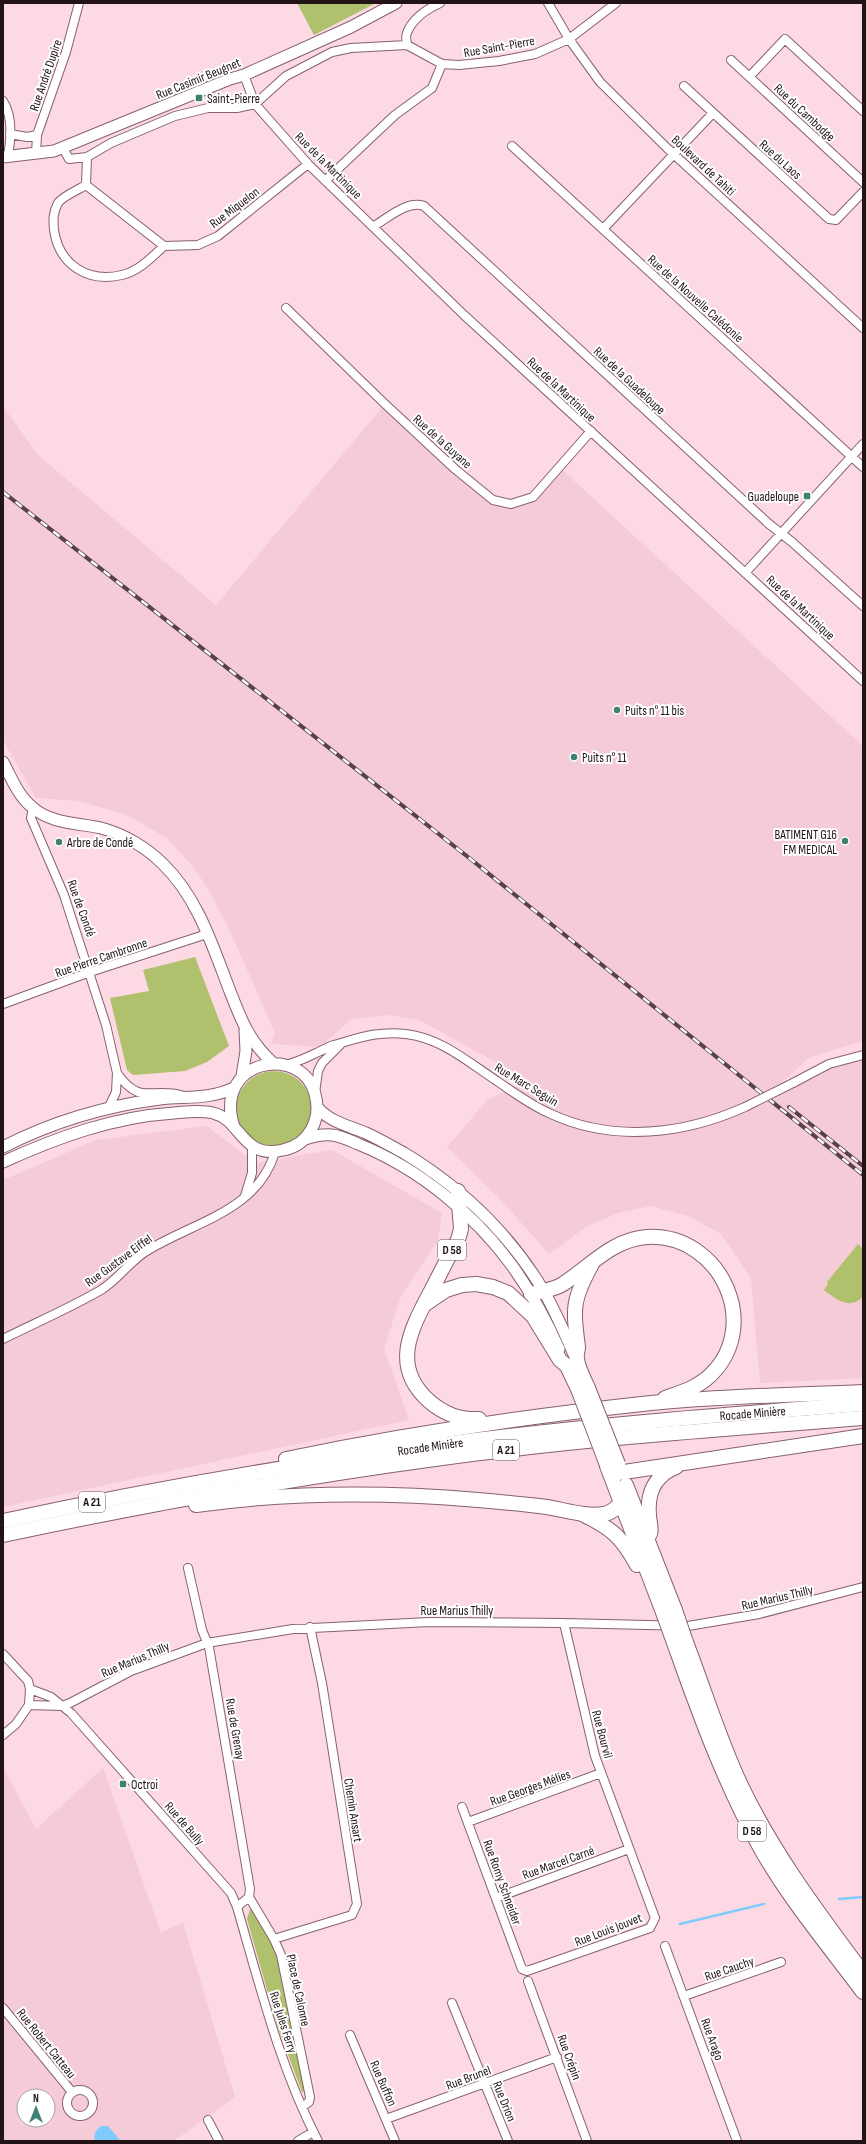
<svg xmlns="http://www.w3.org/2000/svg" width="866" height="2144" font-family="'Sofia Sans Condensed',sans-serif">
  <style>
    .built { fill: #f5cbd7; fill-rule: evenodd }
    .green { fill: #afc16c }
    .water { fill: #80cbfd }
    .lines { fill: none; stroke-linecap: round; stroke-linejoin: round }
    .stream { stroke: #80cbfd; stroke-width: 2.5 }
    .street-casing { stroke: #87616d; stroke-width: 10 }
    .secondary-casing { stroke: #87616d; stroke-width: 13 }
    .highway-casing { stroke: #87616d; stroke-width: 16 }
    .street { stroke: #fff; stroke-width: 8 }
    .secondary { stroke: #fff; stroke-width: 11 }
    .highway { stroke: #fff; stroke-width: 14 }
    .rail-casing { stroke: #564247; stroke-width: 4 }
    .rail { stroke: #fff; stroke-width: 2.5; stroke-dasharray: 8; stroke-linecap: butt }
    .street-bridge-casing { stroke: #87616d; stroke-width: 10; stroke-linecap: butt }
    .highway-bridge-casing { stroke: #87616d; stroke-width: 16; stroke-linecap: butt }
    .street-bridge { stroke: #fff; stroke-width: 8 }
    .highway-bridge { stroke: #fff; stroke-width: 14 }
    .poi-dot { fill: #3f8274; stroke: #fff; stroke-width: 1.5 }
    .labels { text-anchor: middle; stroke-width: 4; stroke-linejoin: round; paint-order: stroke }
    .shield { fill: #fff; stroke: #645a5d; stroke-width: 1 }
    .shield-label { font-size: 12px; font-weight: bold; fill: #221317 }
    .street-label { font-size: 13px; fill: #221317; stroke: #fff }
    .poi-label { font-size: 13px; fill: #221317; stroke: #fff; text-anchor: start }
  </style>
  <rect width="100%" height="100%" fill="#fdd9e3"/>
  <path class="built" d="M385,404l108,96 18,3 22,-6 25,-31 305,280v295l-53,16 -33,30 52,-23 34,-9v323l-103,5 -9,-105 -30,-44 -33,-18 -37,-10 -33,7 -32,14 -37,27 -46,-52 -56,-55 40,-47 42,-20 -110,-60 -31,-5 -36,4 -32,28 -49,-3 4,-11 -45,-102 -21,-41 -16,-23 -25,-28 -40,-24 -50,-14 -42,-3 -33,-58v-334l35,49 178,150z
    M207,1126l48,37 77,-13 110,63 -4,28 -37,55 -17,53 25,71 -406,87v-327l93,-40z
    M3,1767l33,62 67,-61 58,165 22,-11 52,175 -61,44h-171zM24,2096h24v24h-24z"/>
  <path class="green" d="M297,3h79l-62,32z
    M195,957l34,89 -22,16 -22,9 -52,4 -6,-5 -17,-72 39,-7 -6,-21z
    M236 1109a38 38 0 1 1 76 0a38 38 0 1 1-76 0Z
    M858,1244l5,5v48c-14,13 -26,3 -39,-7l4,-6 -1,-2z
    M254,1907l24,49 29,135 -5,1 -24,-64 -16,-56 -15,-53 3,-10z"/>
  <path class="water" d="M101,2126h7l13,15h-26c-2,-7 1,-11 6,-15z"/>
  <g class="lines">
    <path class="stream" d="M839,1899l24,-2
      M680,1924l84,-20"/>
    <g class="street-casing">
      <path id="street" d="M548,3l21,36 31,43 67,66 196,180
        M407,45c0,-3 -2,-9 0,-12 5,-14 20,-24 33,-30
        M731,60l132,122
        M244,75l11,29 53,60 156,151 399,366
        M750,76l35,-37 78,72
        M684,86l145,133 7,1 27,-28
        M3,101c10,15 8,38 5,55
        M10,134l17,3 10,-2
        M512,146l351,321
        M63,148l6,11 18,-2
        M36,154l1,-19 29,-83 13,-49
        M326,180l69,-65 37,-27 10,-24
        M86,185c-8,5 -23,11 -28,18 -5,9 -5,17 -4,27 5,35 34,53 68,45 17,-4 30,-18 42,-29l34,-1 20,-9 90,-72
        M374,226c14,-8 33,-26 50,-20l345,318 23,18 71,64
        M603,229l110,-116
        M164,246l-78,-61 1,-28 24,-14 64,-27 33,-8h29l18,-4 31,-28 46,-24 19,-4 56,-3 35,19 17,1 40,-4 36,-7 34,-15 47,-36
        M286,308l99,96 70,65 38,31 18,4 22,-7 58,-66
        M745,573l118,-129
        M33,808l-2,10 33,77 42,130 11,48 -1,19 -8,17
        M3,1004l87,-32 117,-38
        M285,1065c15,-3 28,-11 42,-17 4,-3 9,-3 14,-5 23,-7 41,-12 65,-9 35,4 62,28 91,47 17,12 35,25 54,33 63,29 134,20 194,-7
        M117,1073c23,33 34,14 64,22
        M793,1083l36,-19 34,-9
        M315,1093l3,-22 4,-8 19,-19
        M245,1196l7,-23v-27
        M3,1339c32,-16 67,-31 98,-49 19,-12 30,-31 49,-41 47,-28 108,-39 125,-97
        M188,1568l14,62 7,17 41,242 -1,8
        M3,1654l25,27 2,8 -1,16
        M30,1689l21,8 20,16 160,180 6,14c23,79 43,161 81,234
        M29,1705l33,1 8,-3 61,-32 76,-28 86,-14 136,-7 135,1 124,3 71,-12 104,-27
        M3,1735l13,-11 13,-19
        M462,1807l60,162 5,2 123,-43 5,-10 -60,-162 -31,-133
        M468,1822l133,-49
        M249,1897l25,42 7,16 29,142 -1,5 -7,5
        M496,1898l133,-49
        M237,1907l12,-10
        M274,1939l78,-24 5,-11 -35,-221 -12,-56
        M665,1946l72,195
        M528,1981l59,160
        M684,1996l97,-34
        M452,2003l56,138
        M3,2008l69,84
        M350,2035l45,106
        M67 2103a13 13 0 1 1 26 0a13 13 0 1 1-26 0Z
        M386,2119l171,-62
        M208,2120l11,21
        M298,2141l15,-9"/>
    </g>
    <g class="secondary-casing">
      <path id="secondary" d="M3,157l51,-6 176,-72 14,-4 107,-48 45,-24
        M3,762c8,15 15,34 29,45 19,17 46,16 69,21 23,6 46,20 62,36 34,33 49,80 65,122 12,31 20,55 46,78
        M242,1076l4,-25 -1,-21
        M318,1108c12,14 31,18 48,25 13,6 25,13 38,20 56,34 105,80 139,137 13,22 23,46 33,69
        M305,1139c9,-3 17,-5 27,-4 9,1 17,5 26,9 60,24 117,70 155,123 18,25 33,53 46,82
        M3,1147c49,-25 102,-41 157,-48 26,-3 48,1 74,-11
        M3,1162c55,-25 110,-45 171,-49 12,-1 27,-3 39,0 29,7 29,47 70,37 26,-5 39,-31 32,-56 -13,-51 -103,-35 -81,33"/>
    </g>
    <g class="highway-casing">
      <g id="highway">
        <path d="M458,1191l3,38 -3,11c-10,17 -18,34 -27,51 -20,38 -41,75 -2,110 15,13 30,19 50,18"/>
        <path d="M531,1294c10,-3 23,-4 32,-10 26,-17 50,-45 84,-47 75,-4 118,93 59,142 -12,10 -27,14 -41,19"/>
        <path d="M424,1305l22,-15 16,-5 14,-1 17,3 15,6 25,23 27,44 7,6 11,23"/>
        <path d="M588,1388c-4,-9 -10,-20 -11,-29 -1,-4 1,-8 1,-12 -5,-39 -6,-47 14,-83"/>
        <path d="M286,1459c121,-25 243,-43 365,-56 70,-7 142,-8 212,-11"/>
        <path d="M607,1466l57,149"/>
        <path d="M611,1474l252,-38"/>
        <path d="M626,1485l49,125"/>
        <path d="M196,1505c93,-13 188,-13 282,-5 23,2 46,4 69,7 18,3 39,10 57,7 13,-2 19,-14 23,-25"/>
        <path d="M584,1515c29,14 38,23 53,50"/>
        <path id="s1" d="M3,1521c144,-31 289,-56 434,-76 141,-19 284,-30 426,-41"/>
        <path d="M650,1534c2,-6 -1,-13 -1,-19 -2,-22 6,-40 27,-48"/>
        <path d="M3,1535c145,-31 291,-57 439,-77 139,-19 280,-29 421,-40"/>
        <path d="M687,1645c17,44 31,90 51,134 32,70 79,132 125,194"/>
        <path d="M677,1651c24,68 49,135 84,198 29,51 67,96 102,143"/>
      </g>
    </g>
    <use href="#street" class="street"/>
    <use href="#secondary" class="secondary"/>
    <use href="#highway" class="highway"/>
    <g class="rail-casing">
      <path id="rail" d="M3,492l465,365 395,318
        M789,1107l74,59"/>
    </g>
    <use href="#rail" class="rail"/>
    <g class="street-bridge-casing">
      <path id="street-bridge" d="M745,1107l48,-24"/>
    </g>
    <g class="highway-bridge-casing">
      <path id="highway-bridge" d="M588,1388l30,76
        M578,1389l29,76
        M675,1610l12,35
        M664,1615l13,36"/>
    </g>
    <use href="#street-bridge" class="street-bridge"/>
    <use href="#highway-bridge" class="highway-bridge"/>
  </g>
  <g class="poi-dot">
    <rect x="195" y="94" width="8" height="8" rx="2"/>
    <rect x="803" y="492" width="8" height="8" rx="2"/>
    <circle cx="617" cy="710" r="4"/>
    <circle cx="574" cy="757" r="4"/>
    <circle cx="845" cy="841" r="4"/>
    <circle cx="59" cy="842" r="4"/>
    <rect x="119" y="1780" width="8" height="8" rx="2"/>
  </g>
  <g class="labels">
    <g class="shield">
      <rect x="438" y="1240" width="28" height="20" rx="3"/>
      <rect x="493" y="1440" width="26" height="20" rx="3"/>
      <rect x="79" y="1492" width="26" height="20" rx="3"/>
      <rect x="738" y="1821" width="28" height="20" rx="3"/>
    </g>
    <g class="shield-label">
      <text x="452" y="1254">D 58</text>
      <text x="506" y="1454">A 21</text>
      <text x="92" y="1506">A 21</text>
      <text x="752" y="1835">D 58</text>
    </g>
    <g class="street-label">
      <text transform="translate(499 46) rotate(-10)" y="5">Rue Saint-Pierre</text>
      <text transform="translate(45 75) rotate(-71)" y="5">Rue André Dupire</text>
      <text transform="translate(198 78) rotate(-22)" y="5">Rue Casimir Beugnet</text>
      <text transform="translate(805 112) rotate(43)" y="5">Rue du Cambodge</text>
      <text transform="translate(781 159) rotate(42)" y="5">Rue du Laos</text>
      <text transform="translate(329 165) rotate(45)" y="5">Rue de la Martinique</text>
      <text transform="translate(704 165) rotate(43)" y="5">Boulevard de Tahiti</text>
      <text transform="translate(234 207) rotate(-37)" y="5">Rue Miquelon</text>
      <text transform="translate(696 298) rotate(42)" y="5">Rue de la Nouvelle Calédonie</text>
      <text transform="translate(630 380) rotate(43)" y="5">Rue de la Guadeloupe</text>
      <text transform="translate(562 389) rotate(43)" y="5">Rue de la Martinique</text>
      <text transform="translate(443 441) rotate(42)" y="5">Rue de la Guyane</text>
      <text transform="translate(801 607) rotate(43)" y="5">Rue de la Martinique</text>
      <text transform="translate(82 908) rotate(70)" y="5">Rue de Condé</text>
      <text transform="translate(101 957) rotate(-19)" y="5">Rue Pierre Cambronne</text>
      <text transform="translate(527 1084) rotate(31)" y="5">Rue Marc Seguin</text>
      <text transform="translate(118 1260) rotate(-36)" y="5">Rue Gustave Eiffel</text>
      <text dy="5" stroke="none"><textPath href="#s1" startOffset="758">Rocade Minière</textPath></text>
      <text dy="5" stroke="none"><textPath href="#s1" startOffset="434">Rocade Minière</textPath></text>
      <text transform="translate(777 1597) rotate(-13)" y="5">Rue Marius Thilly</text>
      <text x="457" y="1615">Rue Marius Thilly</text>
      <text transform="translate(135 1659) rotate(-23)" y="5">Rue Marius Thilly</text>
      <text transform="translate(236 1729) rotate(80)" y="5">Rue de Grenay</text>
      <text transform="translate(603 1734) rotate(75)" y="5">Rue Bourvil</text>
      <text transform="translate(530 1787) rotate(-20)" y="5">Rue Georges Mélies</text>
      <text transform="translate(354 1810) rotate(81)" y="5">Chemin Ansart</text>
      <text transform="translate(185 1823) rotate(49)" y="5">Rue de Bully</text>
      <text transform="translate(558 1862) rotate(-20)" y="5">Rue Marcel Carné</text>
      <text transform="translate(503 1882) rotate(70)" y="5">Rue Romy Schneider</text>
      <text transform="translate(608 1929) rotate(-21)" y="5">Rue Louis Jouvet</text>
      <text transform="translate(729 1968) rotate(-19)" y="5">Rue Cauchy</text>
      <text transform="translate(299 1990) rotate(78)" y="5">Place de Calonne</text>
      <text transform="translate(284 2022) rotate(72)" y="5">Rue Jules Ferry</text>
      <text transform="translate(713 2039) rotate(70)" y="5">Rue Arago</text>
      <text transform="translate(47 2043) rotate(51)" y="5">Rue Robert Catteau</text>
      <text transform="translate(570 2057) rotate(70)" y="5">Rue Crépin</text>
      <text transform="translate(468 2077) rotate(-21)" y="5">Rue Brunel</text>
      <text transform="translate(384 2083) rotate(66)" y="5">Rue Buffon</text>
      <text transform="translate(505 2101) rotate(68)" y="5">Rue Drion</text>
    </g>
    <g class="poi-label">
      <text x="207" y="103">Saint-Pierre</text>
      <text x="799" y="501" text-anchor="end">Guadeloupe</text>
      <text x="625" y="715">Puits n° 11 bis</text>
      <text x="582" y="762">Puits n° 11</text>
      <text x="837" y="839" text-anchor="end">BATIMENT G16<tspan x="837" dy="15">FM MEDICAL</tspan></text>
      <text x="67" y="847">Arbre de Condé</text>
      <text x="131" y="1789">Octroi</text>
    </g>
  </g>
  <rect width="866" height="2144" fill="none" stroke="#221317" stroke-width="8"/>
  <g transform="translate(36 2108)"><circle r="19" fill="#ffffff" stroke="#a7a1a2"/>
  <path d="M0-3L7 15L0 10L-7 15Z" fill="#3f8274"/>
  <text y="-6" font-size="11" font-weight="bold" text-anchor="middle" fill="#221317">N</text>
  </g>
</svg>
